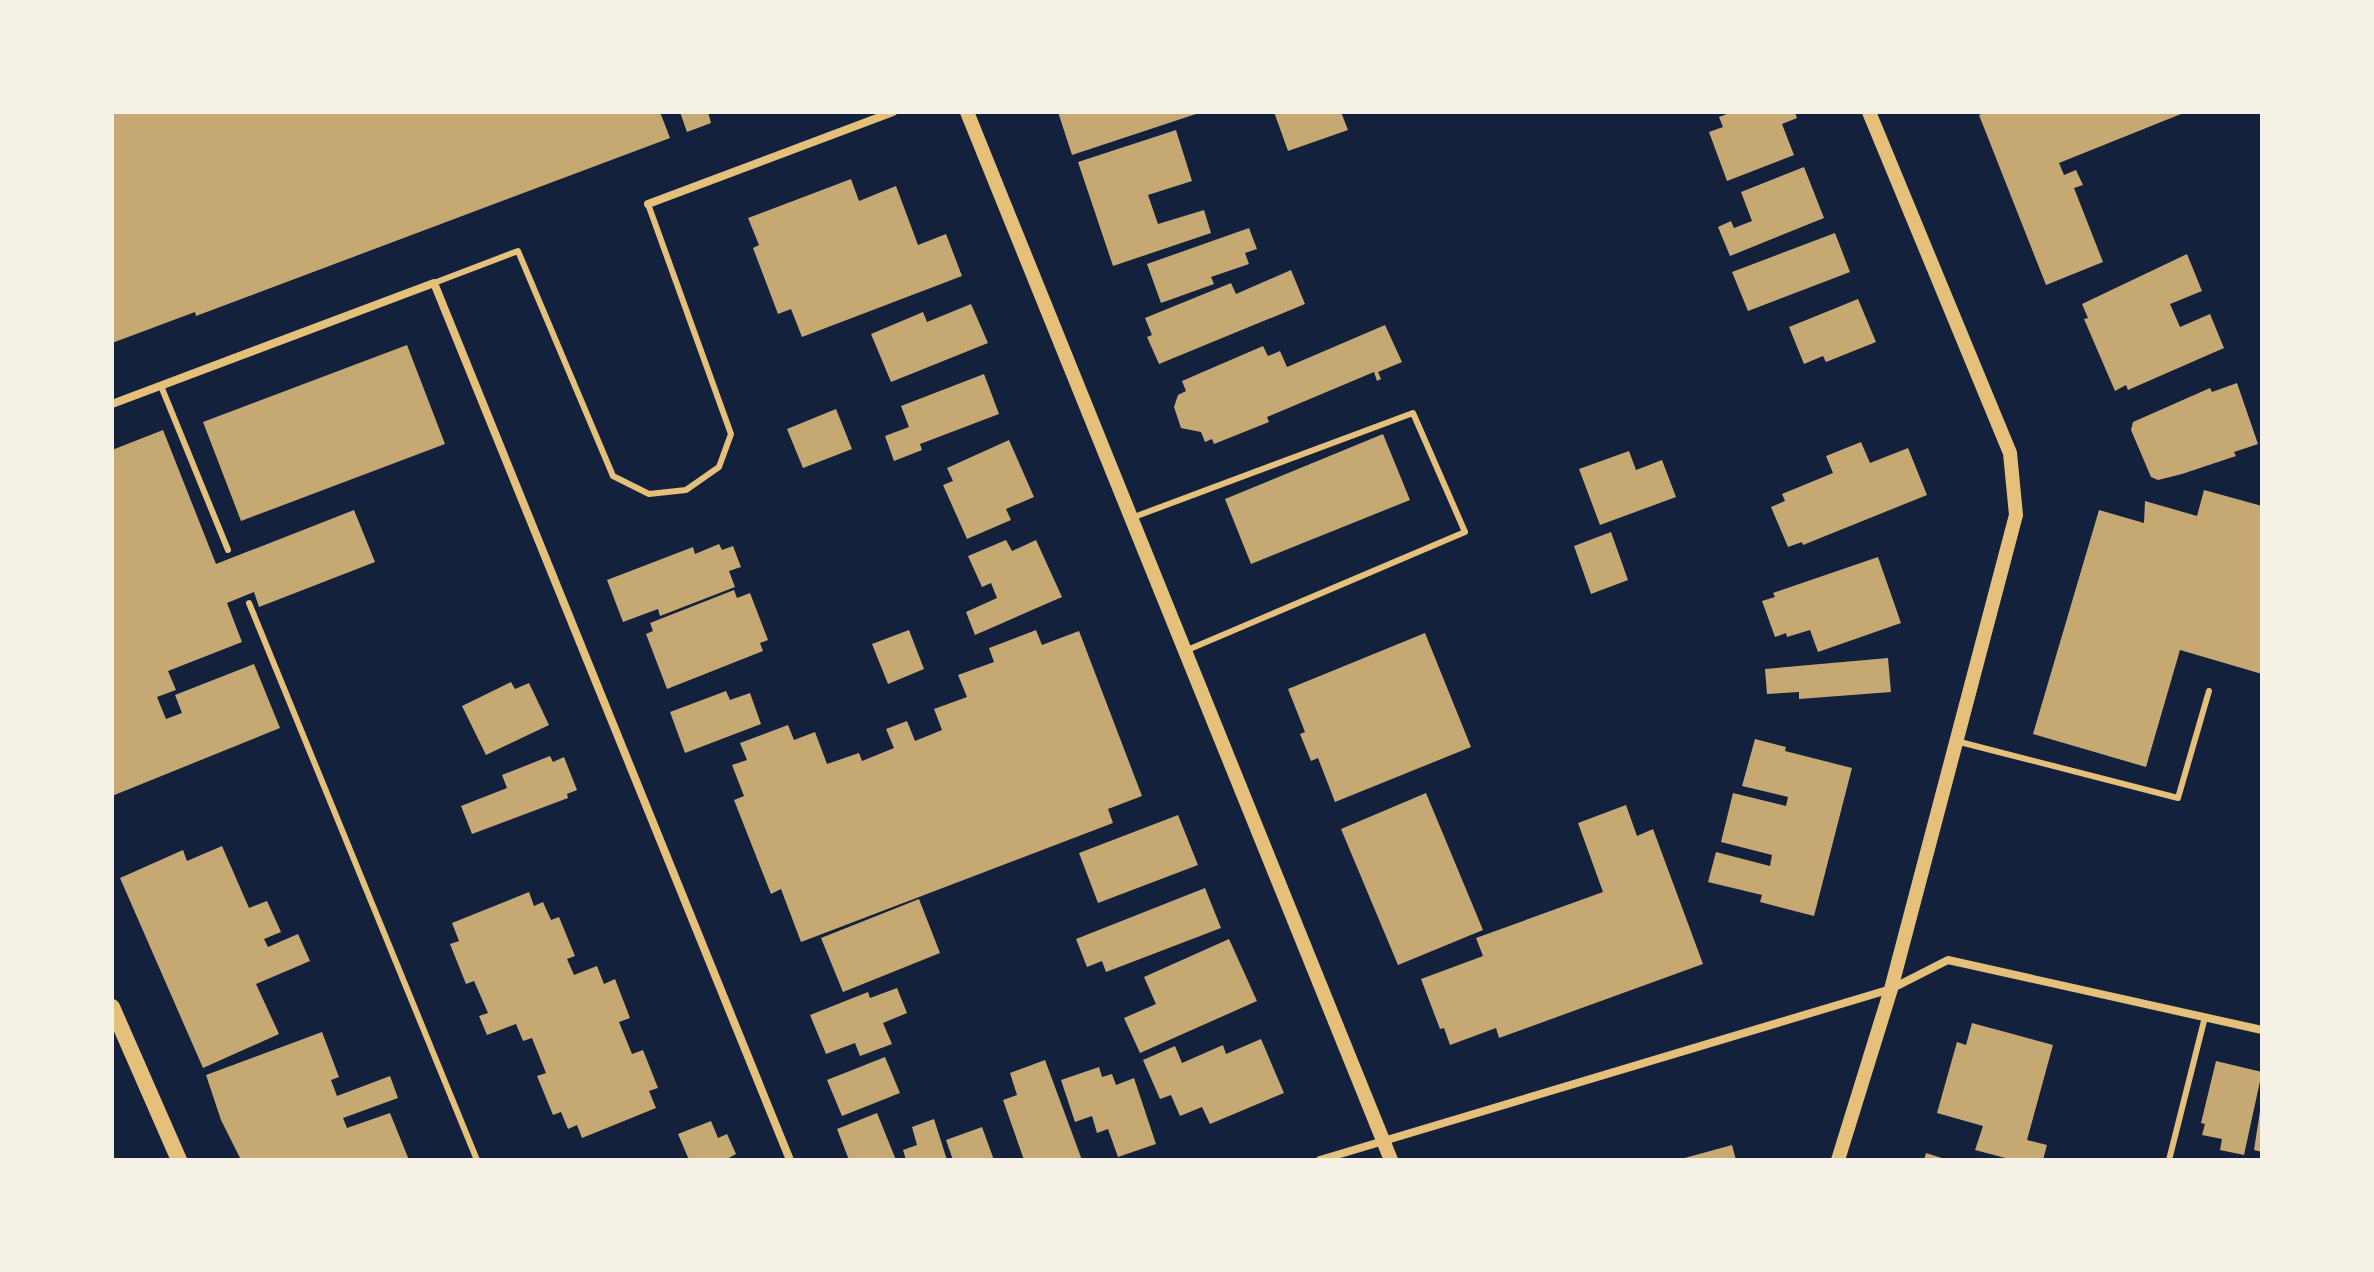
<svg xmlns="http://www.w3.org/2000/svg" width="2374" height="1272" font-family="'Work Sans',sans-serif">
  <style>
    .building { fill: #c6a872 }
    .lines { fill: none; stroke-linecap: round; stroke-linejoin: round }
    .service { stroke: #e5c07b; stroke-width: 6 }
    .minor { stroke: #e5c07b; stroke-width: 8 }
    .tertiary { stroke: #e5c07b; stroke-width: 14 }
    .secondary { stroke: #e5c07b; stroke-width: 16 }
  </style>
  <rect width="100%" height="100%" fill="#14213d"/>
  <path class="building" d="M112,112h548l10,26 -474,178 -1,-4 -83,31z
    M680,112h28l3,11 -24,9z
    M1058,112h141v1l-127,42z
    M1274,112h67l7,18 -60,21z
    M1732,112h63l2,6 -15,6 12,31 -67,26 -18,-49 14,-5 -4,-10z
    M1987,112h199l-127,51 5,12 12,-5 7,15 -9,3 29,74 -57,23 -67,-170z
    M1176,130l16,51 -44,14 10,29 46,-14 7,23 -98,33 -35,-104z
    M1804,167l20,51 -94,38 -12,-29 13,-6 3,7 18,-7 -11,-29z
    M851,179l8,22 37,-15 22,59 28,-11 16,42 -160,61 -11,-28 -13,5 -25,-66 6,-3 -11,-27z
    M1249,228l8,21 -12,4 4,11 -38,13 3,7 -53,19 -14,-39z
    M1835,233l15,39 -102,39 -16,-39z
    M2187,254l15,37 -32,13 10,23 30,-13 14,34 -96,42 -2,-5 -11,6 -31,-72 4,-1 -6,-14z
    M1291,270l14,34 -146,60 -12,-27 5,-2 -7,-17 86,-35 5,11z
    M1858,299l18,43 -50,20 -3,-6 -19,8 -15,-37z
    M971,304l17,39 -97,39 -20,-48 52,-22 4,10z
    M1385,325l17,37 -24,10 3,7 -4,2 -3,-9 -107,45 2,5 -55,22 -2,-5 -7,3 -4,-10 -20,-4 -7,-21 4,-12 8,-4 -4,-10 81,-35 5,10 12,-5 7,16z
    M407,345l38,99 -204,77 -38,-99z
    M984,374l15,40 -79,30 2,6 -28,11 -9,-25 24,-9 -8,-21z
    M2237,383l21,61 -24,8 2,4 -54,18 -24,6 -7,-3 -20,-47 2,-8 77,-34 2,4z
    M836,409l16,40 -49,19 -16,-39z
    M163,430l53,134 138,-54 21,52 -116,45 -5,-15 -27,11 15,39 -74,29 8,19 -19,7 9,22 16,-6 -7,-18 79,-31 26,64 -168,68v-346z
    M1383,434l27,66 -159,64 -26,-65z
    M1009,440l25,57 -28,12 5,11 -44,19 -24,-54 10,-4 -6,-13z
    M1861,442l9,21 38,-15 19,47 -124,50 -1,-3 -14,5 -17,-40 14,-6 -3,-7 51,-21 -7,-17z
    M1629,451l7,19 26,-10 14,37 -76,28 -21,-56z
    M2204,490l58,16v168l-82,-24 -34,117 -113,-33 66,-224 45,13 1,-22 52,15z
    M1611,532l17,48 -37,14 -17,-48z
    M1006,540l6,11 24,-11 26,57 -87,38 -9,-23 31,-14 -6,-15 -9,4 -14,-31z
    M719,544l3,6 11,-4 8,21 -12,4 6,16 -75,29 -2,-7 -35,13 -16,-42 86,-33 2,7z
    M1878,557l23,66 -83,29 -8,-22 -23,7 -1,-4 -11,4 -13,-36 13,-4 -2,-4z
    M734,590l3,8 13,-5 18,47 -8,3 3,8 -96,38 -21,-55 7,-3 -3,-8z
    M909,630l15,39 -36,15 -16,-40z
    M1036,630l6,15 37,-14 63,165 -34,13 5,14 -312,119 -20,-53 -10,5 -37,-94 10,-4 -12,-31 15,-5 -7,-17 48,-18 6,15 21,-8 12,32 32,-11 3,8 32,-13 -8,-19 21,-8 8,20 27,-11 -8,-21 33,-12 -9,-22 36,-13 -5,-14z
    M1425,633l46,114 -136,55 -17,-44 -7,3 -11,-27 5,-2 -17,-43z
    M1888,658l3,34 -92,7v-7l-32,2 -2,-25z
    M511,682l4,7 14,-6 20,42 -63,30 -24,-49z
    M726,691l4,9 20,-7 11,31 -76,29 -15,-41z
    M1755,739l31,8 -1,4 67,17 -38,148 -54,-14 2,-7 -54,-13 8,-30 54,14 2,-11 -51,-13 12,-49 53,13 2,-9 -46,-11z
    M550,756l3,6 11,-5 13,33 -10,4 1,4 -96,36 -11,-28 46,-18 -5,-13z
    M1426,793l57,137 -85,35 -57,-136z
    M1626,805l11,31 16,-7 50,135 -204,74 -3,-10 -46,17 -6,-17 -4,1 -19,-50 62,-23 -7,-18 127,-46 -25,-69z
    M1178,815l20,50 -100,38 -19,-50z
    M222,846l27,62 18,-7 14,31 -17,7 4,8 30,-13 12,27 -54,23 23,50 -76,34 -83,-190 63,-28 4,11z
    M1205,888l16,40 -115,44 -4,-11 -15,6 -11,-28z
    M529,892l5,14 9,-4 8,18 8,-3 16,39 -8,3 7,16 23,-9 7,18 11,-5 15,39 -11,4 13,32 11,-4 15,38 -9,3 7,17 -74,30 -5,-13 -9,4 -7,-17 -8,3 -16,-39 9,-3 -14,-35 -9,3 -7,-17 -29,11 -8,-19 9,-3 -14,-32 -8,3 -16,-40 9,-3 -7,-18z
    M919,899l21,54 -97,39 -22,-54z
    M1229,939l28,62 -117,52 -16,-35 32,-14 -12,-27z
    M897,988l10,25 -24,10 9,21 -32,12 -5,-13 -29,11 -16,-39 58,-23 2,6z
    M1972,1023l81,22 -26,95 20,5 -4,15h-30l-38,-10 8,-24 -46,-13 20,-71 9,3z
    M322,1032l17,45 -8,3 6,16 53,-20 8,22 -55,20 4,10 43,-15 19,47h-168l-20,-40 -15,-45z
    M1261,1039l23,54 -74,31 -8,-17 -22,9 -9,-21 -11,4 -17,-39 32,-14 7,17 41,-18 3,9z
    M885,1057l15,36 -58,23 -15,-36z
    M1045,1060l37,100h-58l-21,-60 14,-5 -7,-22z
    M2216,1061l46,11 -18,83 -24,-5 2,-11 -20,-4 3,-11 -4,-1z
    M1099,1067l3,10 10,-3 4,11 18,-7 22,66 -38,13 -10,-28 -11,4 -5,-17 -17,6 -14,-42z
    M2260,1111h2v41l-8,-2z
    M877,1113l19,47h-47l-12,-31z
    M934,1119l13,41h-41l-3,-10 14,-5 -5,-18z
    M711,1121l7,17 9,-4 9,20 -11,6h-36l-11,-26z
    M982,1127l12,33h-41l-7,-20z
    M1732,1145l4,15h-54l-1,-1z
    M1926,1153l19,6v1h-21z"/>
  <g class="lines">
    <path class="service" d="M434,283l84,-32 95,225 36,18 37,-4 33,-23 12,-33 -83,-230
      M161,386l67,164
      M1134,517l279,-104 52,119 -280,119
      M249,603l228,557
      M1956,741l222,57 31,-107
      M2169,1160l36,-143"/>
    <path class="minor" d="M648,204l245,-92
      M112,404l322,-121 356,877
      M1320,1160l571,-171 57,-29 314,70"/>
    <path class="tertiary" d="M967,112l424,1048
      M1838,1160l53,-171 125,-474 -6,-62 -141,-341"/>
    <path class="secondary" d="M112,1007l67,153"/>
  </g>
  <rect width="2374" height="1272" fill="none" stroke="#f6f1e7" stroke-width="228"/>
</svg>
